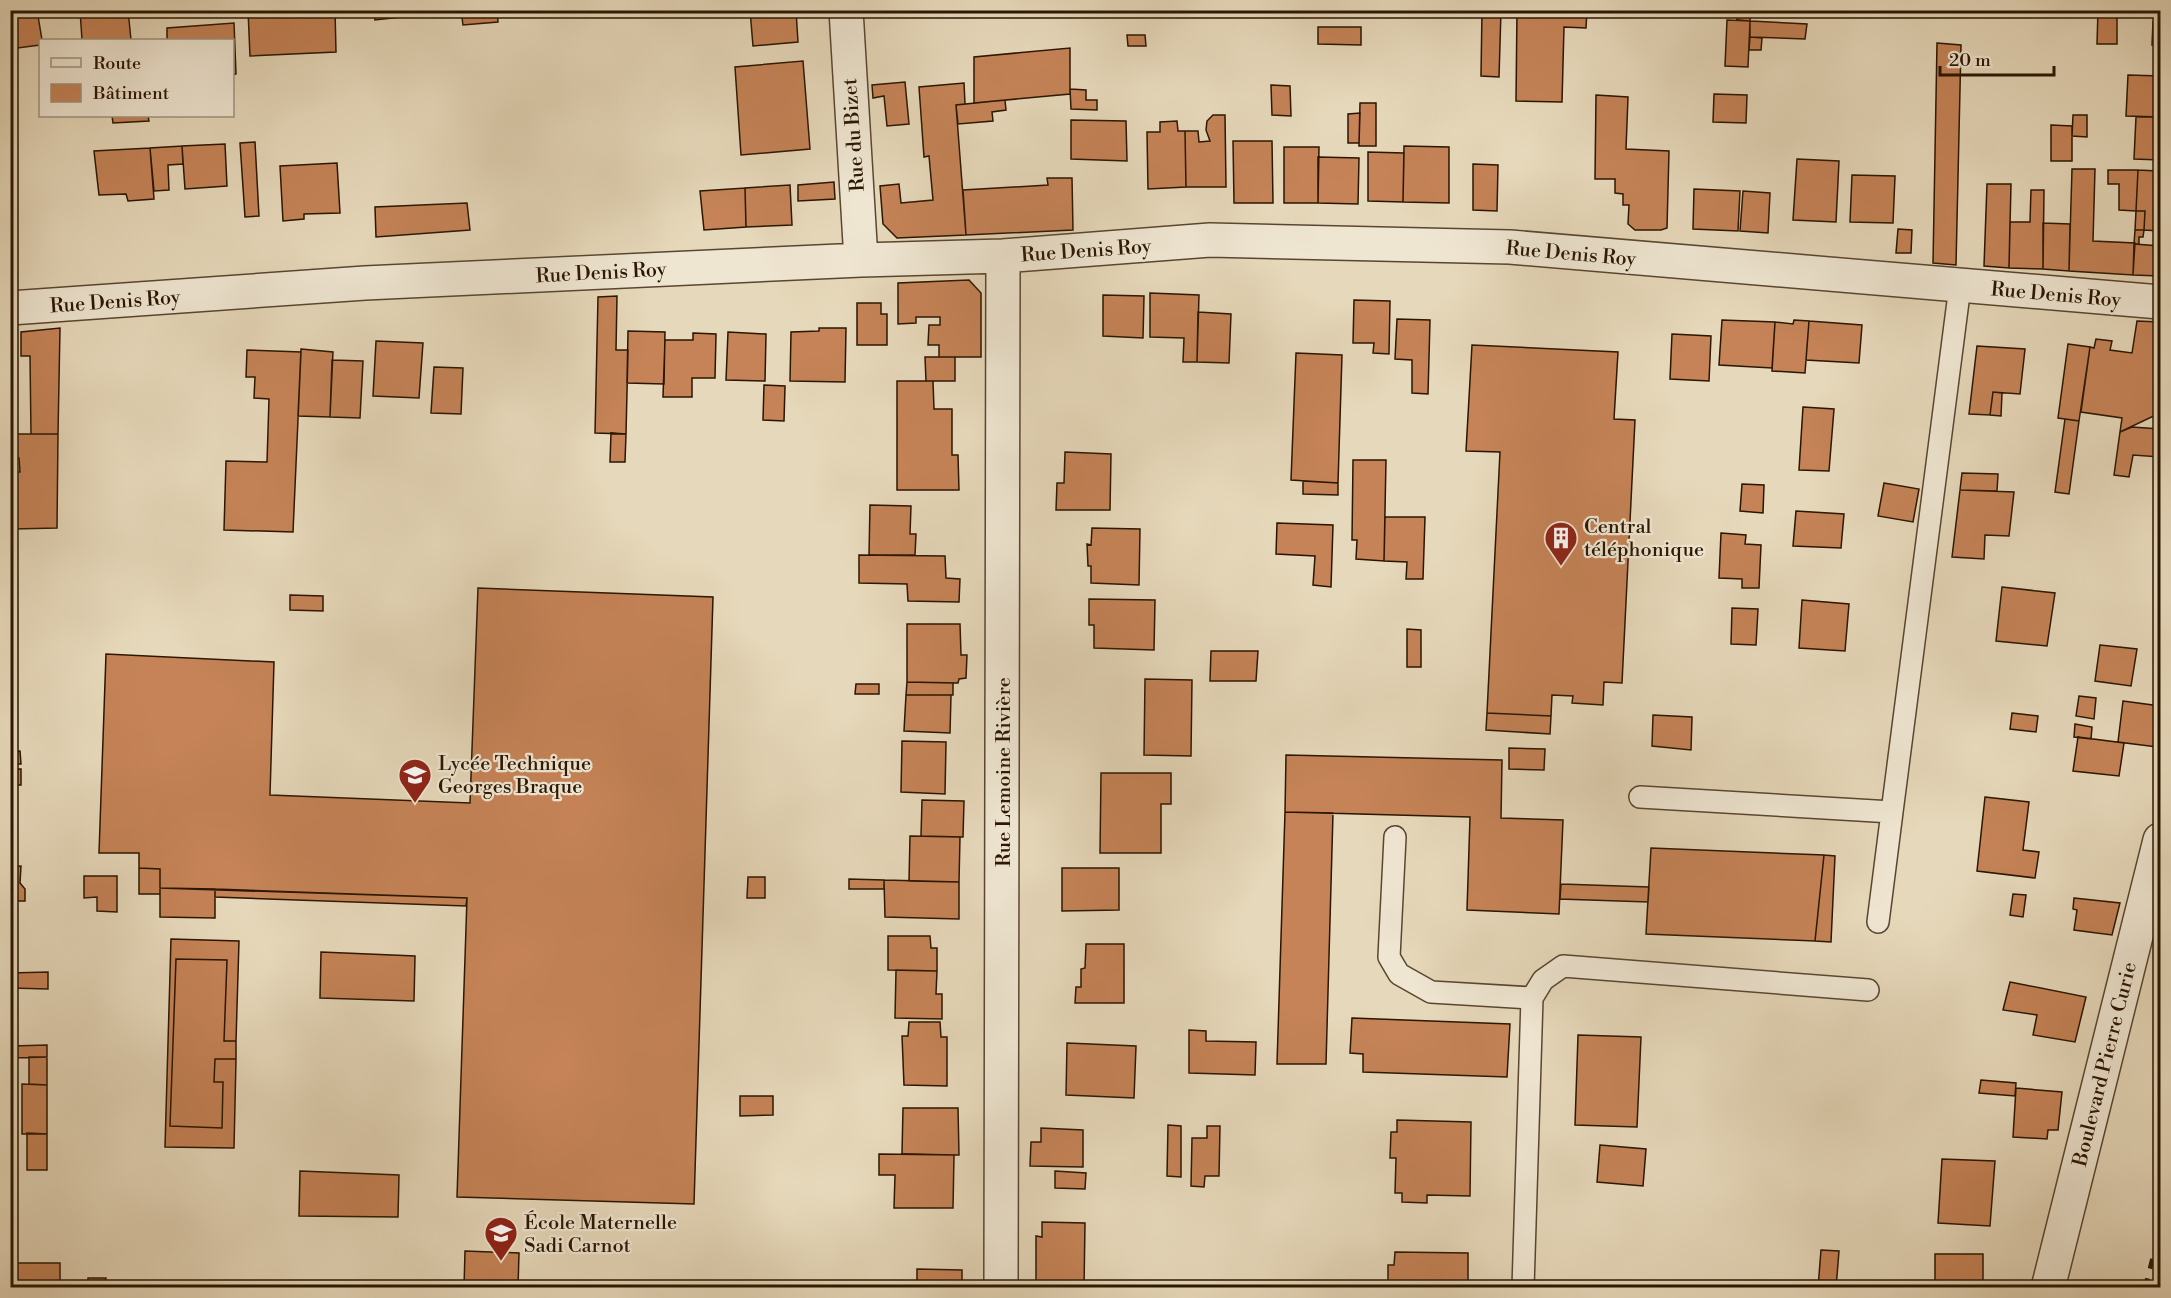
<svg xmlns="http://www.w3.org/2000/svg" width="2171" height="1298" font-family="'Libre Bodoni',serif">
  <style>
    .building { fill: #c58357; stroke: #2a1602; stroke-width: 1.5 }
    .lines { fill: none; stroke-linecap: round; stroke-linejoin: round }
    .lane-casing { stroke: #594630; stroke-width: 24 }
    .street-casing { stroke: #594630; stroke-width: 36 }
    .lane { stroke: #efe6d2; stroke-width: 21 }
    .street { stroke: #efe6d2; stroke-width: 33 }
    .rail { stroke: #2a1602; stroke-width: 4.5; stroke-dasharray: 10 10; stroke-linecap: butt }
    .labels { text-anchor: middle; stroke-width: 4.5; stroke-linejoin: round; paint-order: stroke }
    .street-label { font-size: 20px; fill: #2a1602; stroke: #efe6d2 }
    .poi-label { font-size: 20px; fill: #2a1602; stroke: #efe6d2; text-anchor: start }
  </style>
  <rect width="100%" height="100%" fill="#e6d8ba"/>
  <filter id="stains"><feTurbulence type="fractalNoise" baseFrequency=".00333" numOctaves="4"/><feColorMatrix values="0 0 0 0 .2 0 0 0 0 .09 0 0 0 0 .02 0 0 0 .5 -.17"/></filter>
  <radialGradient id="worn" r=".72"><stop offset=".6" stop-color="#630" stop-opacity="0"/><stop offset="1" stop-color="#630" stop-opacity=".3"/></radialGradient>
  <path class="building" d="M10,10h27l5,30 -2,5 -30,4z
    M80,10h48l3,30h-49z
    M248,10h87l1,42 -86,4z
    M374,10h73v2l-72,8z
    M461,10h36l1,12 -35,3z
    M750,10h46l2,32 -45,4z
    M1482,10h19l-2,67 -18,-1z
    M1517,10h70l-1,18 -22,-1 -2,75 -46,-1z
    M1738,10h13l-1,11 -13,-1z
    M2098,10h19v34h-20z
    M1727,20l23,1 -2,46 -23,-1z
    M1750,21l57,3 -2,15 -55,-2z
    M2153,22h7v23h-8z
    M234,23l2,51 -4,1v-35h-65v-12z
    M1318,27h43v18l-43,-1z
    M1127,35h18l1,11h-18z
    M1750,37l12,1 -1,12h-12z
    M1937,43l24,2 -5,220 -23,-2z
    M1070,48v46l-96,9v-46z
    M803,61l7,88 -69,6 -6,-88z
    M2128,75l32,1v41l-34,-1z
    M905,82l4,42 -22,2 -3,-30 -11,2 -1,-13z
    M964,83l1,21 -9,1 10,130 -69,3 -14,-14 -3,-38 19,-2 2,19 32,-3 -4,-44 -5,1 -5,-70z
    M1271,85l19,1 1,30 -19,-1z
    M1070,89l16,1v10h11v10l-26,-1z
    M1714,94l33,1 -1,28 -33,-1z
    M1596,95l32,2 -2,52 43,2 -2,77 -6,2h-26l-7,-6 1,-19h-6v-11l-8,-1v-14h-20z
    M1005,100l1,10 -14,2 1,9 -35,3 -2,-19z
    M1360,103h16v43h-17z
    M1360,113l-1,30h-11v-29z
    M1213,115h12l1,72h-40l-1,-56h13l1,11 11,-1 -4,-11 1,-9z
    M2073,115h14v22l-15,-1z
    M112,116h36l1,5 -36,2z
    M2136,117h24v43l-26,-1z
    M1071,120l55,1 1,40 -56,-2z
    M1177,121l1,10h7l1,56 -38,2 -1,-57h13v-10z
    M2051,125l21,1v35h-21z
    M1233,141h39l1,62h-39z
    M255,142l4,74 -14,1 -5,-74z
    M225,144l2,42 -42,3 -3,-43z
    M182,146l1,18 -15,1 1,25 -15,1 -4,-43z
    M1404,146l45,1v56l-46,-1z
    M1284,147h35l-1,56h-34z
    M150,148l4,51 -26,2 -2,-7 -27,1 -5,-44z
    M1368,152l36,1 -1,49 -35,-1z
    M1318,157l41,1 -1,46 -40,-1z
    M1797,159l42,2 -3,61 -43,-2z
    M337,163l3,50 -36,1v5l-21,2 -3,-55z
    M1473,164l25,1 -1,46 -24,-1z
    M2072,169h23l-2,72 42,2 -2,32 -64,-4z
    M2108,170h30l-2,41 -17,-1v-26h-11z
    M2138,170l20,1v41h2v19l-16,-1 1,-19h-9z
    M1852,175l43,1 -2,47 -43,-1z
    M1047,178h25l1,52 -107,5 -3,-45 85,-5z
    M834,182l1,17 -37,2v-16z
    M1987,184h24l-2,84 -25,-2z
    M790,185l2,40 -46,2 -1,-39z
    M745,188l1,39 -42,3 -4,-39z
    M1694,189l46,2 -2,40 -45,-2z
    M2031,190h13l-1,79 -34,-1 1,-46h20z
    M1743,191l27,2 -2,40 -28,-2z
    M467,203l3,27 -94,7 -1,-30z
    M2136,211h9l-1,19h-9z
    M2043,223l27,1 -1,47 -26,-2z
    M1898,229l14,1 -1,23h-15z
    M2135,230h9l-1,7h-4v7h-5z
    M2134,244l26,2v30l-27,-1z
    M969,280l12,13v64h-42v-12h-11l1,-20h11v-8h-24v6l-18,1v-41z
    M1150,293l49,2 -2,67h-14l1,-24 -34,-1z
    M1103,295l41,1 -1,42 -40,-2z
    M617,296l-1,54h12l-2,84 -31,-1 3,-136z
    M1354,300l36,1 -1,53 -16,-1 1,-10h-21z
    M857,303h24v11h6v31h-30z
    M1198,312l33,2 -2,49 -32,-1z
    M1397,319l33,1 -2,74 -16,-1v-33l-17,-1z
    M1722,320l53,2 -3,46 -53,-3z
    M1794,320l15,1 -4,52 -33,-2 3,-49 18,2z
    M1809,321l53,4 -3,38 -53,-3z
    M2137,321l23,1v91l-40,19 2,-14 -41,-6 9,-65 4,1 2,-9 16,2 -2,9 22,3z
    M60,328l-2,106h-27l-1,-78h-9v-24z
    M819,328h27l-1,54 -55,-1 1,-49 28,-1z
    M628,331l37,1 -1,52 -37,-1z
    M728,332l38,2 -1,47 -39,-1z
    M693,333l23,1 -1,44h-23v19h-29l2,-57h28z
    M1672,334l39,2 -2,45 -39,-2z
    M376,341l47,2 -4,55 -46,-2z
    M2068,344l22,3 -11,74 -21,-3z
    M1472,345l146,7 -4,67 21,1 -13,263 -18,-1 -1,23 -31,-2 1,-7 -21,-1 -1,21 -64,-3 13,-261 -34,-1z
    M1977,346l48,3 -5,45 -27,-2 -3,23 -21,-1z
    M301,349l32,3 -3,65 -32,-1z
    M247,350l54,2 -8,180 -69,-2 2,-69 41,1 2,-63 -15,-1 1,-21h-9z
    M1296,353l46,2 -4,128 -47,-3z
    M925,357h30v24h-29z
    M332,360l31,1 -3,57 -30,-1z
    M434,367l29,1 -2,46 -30,-1z
    M897,381h36l1,28h18v46h6l1,35h-62z
    M764,385l21,1 -1,35 -21,-1z
    M1993,392l9,1 -1,23 -11,-1z
    M1803,407l31,2 -5,62 -30,-1z
    M2065,419l14,2 -10,73 -14,-2z
    M2132,427l28,2v28l-27,-2 -4,22 -15,-2 6,-43z
    M611,433l15,1 -1,28h-15z
    M10,434h48l-1,94 -44,1v-17l4,-7 -1,-33h4l-1,-14h-9z
    M1065,452l46,2 -1,56h-54l1,-27h7z
    M1353,460h33l-2,101 -28,-2 1,-19h-5z
    M1962,473l36,1 -1,17 -37,-1z
    M1303,481l35,2v12l-35,-1z
    M1884,483l35,6 -6,33 -35,-6z
    M1742,484l22,1 -1,28 -23,-2z
    M1960,490l54,2 -5,44 -24,-1 -1,24 -32,-2z
    M870,505l41,1 -1,28h6l-1,21h-46z
    M1796,511l48,3 -3,34 -48,-2z
    M1385,517h40l-2,62h-17l1,-17 -23,-1z
    M1277,523l56,2 -2,62 -18,-2 2,-29 -39,-2z
    M1092,528l48,1 -1,56 -48,-2v-17h-3l-1,-22 4,1z
    M1721,533l25,2 -1,9 16,1 -2,43h-17v-9l-23,-1z
    M859,555l86,1 1,22 14,1 -1,23 -51,-1 -1,-17 -48,-1z
    M2002,587l53,6 -8,53 -51,-5z
    M478,588l235,9 -19,607 -237,-7 10,-299 -307,-10v-19l-21,-1v-15h-40l7,-199 168,8 -4,133 200,8z
    M290,595l33,1v15l-33,-1z
    M1089,599l66,1 -1,50 -60,-2v-23h-5z
    M1802,600l47,4 -4,47 -46,-3z
    M1732,608l26,1 -2,36 -25,-1z
    M907,624h53l1,31h6l-1,23 -7,1 -1,4 -51,-1z
    M1407,629l14,1v37h-14z
    M2100,645l37,4 -6,37 -36,-5z
    M10,646h5l1,87h-6z
    M1211,651h47l-2,30h-46z
    M1145,679l47,1 -1,76 -47,-1z
    M907,682l46,1v12h-47z
    M856,684h23v10h-24z
    M906,695h45l-1,38 -46,-2z
    M2079,696l17,2 -2,21 -18,-3z
    M2123,701l37,5v21l-3,20 -39,-5z
    M1487,713l64,3 -1,18 -64,-4z
    M2012,713l26,3 -2,16 -26,-3z
    M1653,715l39,2 -1,33 -39,-4z
    M2075,724l17,3 -1,12 -17,-2z
    M2078,737l46,6 -5,33 -46,-5z
    M902,741l44,1 -1,52 -44,-2z
    M1509,748l36,1 -1,21 -35,-1z
    M20,751l1,13h-11v-12z
    M1286,755l216,5 -1,58 62,2 -4,94 -92,-4 3,-93 -185,-5z
    M10,769h11v16h-10l-1,20z
    M1101,773h70v31h-10v49h-61z
    M1985,797l44,5 -6,48 16,2 -4,26 -58,-7z
    M922,800l42,1 -1,36 -42,-1z
    M1285,812l48,1 -7,251h-49z
    M910,836l50,1 -1,45 -50,-1z
    M1651,848l173,7 -9,86 -169,-7z
    M1824,855l11,1 -4,86 -16,-1z
    M21,866l-1,17 5,6v12h-15v-34z
    M139,868l21,1v25h-21z
    M1062,868h57v42l-57,1z
    M84,876h33v36l-20,-1v-14l-13,1z
    M748,877h17v21h-18z
    M849,879l35,1v9h-35z
    M884,880l75,2v37l-74,-2z
    M1561,884l88,3 -1,15 -88,-3z
    M160,888l55,1v29l-55,-1z
    M215,889l252,9 -1,8 -251,-9z
    M2013,894l13,1 -3,22 -13,-2z
    M2074,898l46,5 -8,32 -38,-5 3,-20 -4,-1z
    M888,936h42l1,12h6v23l-49,-1z
    M171,939l68,2 -3,100h-12l3,-81 -51,-1 -6,167 52,2 1,-46h-9l1,-23h21l-2,89 -69,-1z
    M1086,944h38v59h-49l1,-16h5v-18l4,-1z
    M321,952l94,4 -1,45 -94,-3z
    M176,959l51,1 -3,81h12v18h-21l-1,23h9l-1,46 -52,-2z
    M896,970l41,1 -1,23h6v25l-47,-1z
    M48,972v17l-38,-1v-15z
    M2010,982l76,15 -11,45 -42,-7 4,-20 -34,-5z
    M1352,1018l158,6 -3,53 -144,-5v-18l-13,-1z
    M909,1022h31l1,15h6v49l-43,-1 -2,-49h6z
    M1189,1030l17,1v10l50,1 -1,33 -66,-2z
    M1578,1035l63,2 -4,90 -62,-2z
    M1067,1043l69,3 -2,52 -68,-3z
    M47,1045v12l-36,1 1,-12z
    M29,1057h18v28l-18,-1z
    M1981,1080l35,3 -1,13 -36,-3z
    M22,1084l25,1v49h-25z
    M2016,1088l46,4 -4,38h-10l-1,9 -34,-2z
    M740,1096h33v19l-33,1z
    M903,1108h55l1,47 -57,-1z
    M1397,1120l74,2 -1,74 -43,-1v8l-25,-1v-9h-7l1,-35h-6l1,-26h6z
    M1168,1125l13,1v51l-14,-1z
    M1207,1126h13l-1,50h-14l-1,11 -13,-1 1,-48h15z
    M1041,1128l42,2v37l-53,-1 1,-24h10z
    M27,1133l20,1v36h-20z
    M1600,1145l46,4 -3,37 -46,-4z
    M879,1154l75,1 -1,53h-59l1,-33h-16z
    M1942,1159l53,2 -5,65 -52,-3z
    M300,1171l99,4 -1,42 -99,-1z
    M1055,1171l31,2 -1,16 -30,-1z
    M1042,1222l43,1 -1,65h-48v-52l6,1z
    M1821,1250l18,1 -3,37h-18z
    M465,1251l54,2 -1,35h-54z
    M1395,1252l73,1v35h-80v-23h6z
    M1935,1254h48v34h-48z
    M10,1263h50v25h-50z
    M917,1269l45,1v18h-45z
    M88,1278h18l-1,10h-17z"/>
  <g class="lines">
    <g class="lane-casing">
      <path id="lane" d="M1640,797l252,15 68,-526
        M1395,837l-6,120 10,17 32,18 101,6
        M1878,922l14,-110
        M1523,1288l9,-290 11,-18 20,-14 305,24"/>
    </g>
    <g class="street-casing">
      <path id="street" d="M846,10l15,250
        M10,308l355,-25 496,-23 142,-4 207,-16 300,7 650,55
        M1001,1288l2,-1032
        M2048,1288l112,-448"/>
    </g>
    <use href="#lane" class="lane"/>
    <use href="#street" class="street"/>
    <path class="rail" d="M2145,1288l15,-59"/>
  </g>
  <defs>
    <g id="building-pin" transform="scale(1.725)"><path d="M0 17L-7.5 6A9.5 9.5 0 1 1 7.5 6Z" fill="#8f2418" stroke="#efe6d2"/><path d="M-4-6H4V6H1V3H-1V6H-4ZM-2.5-4.3h1.7v1.8h-1.7ZM.8-4.3h1.7v1.8H.8ZM-2.5-1h1.7V.8h-1.7ZM.8-1h1.7V.8H.8Z" fill="#fff"/></g>
    <g id="school-pin" transform="scale(1.725)"><path d="M0 17L-7.5 6A9.5 9.5 0 1 1 7.5 6Z" fill="#8f2418" stroke="#efe6d2"/><path d="M0-5L7-2L0 1L-7-2ZM-4 1L0 2.5L4 1V4Q0 6-4 4Z" fill="#fff"/></g>
  </defs>
  <g fill-rule="evenodd">
    <use href="#building-pin" x="1561" y="538"/>
    <use href="#school-pin" x="415" y="775"/>
    <use href="#school-pin" x="501" y="1233"/>
  </g>
  <g class="labels">
    <g class="street-label">
      <text transform="translate(853 135) rotate(-94)" y="7">Rue du Bizet</text>
      <text transform="translate(1086 250) rotate(-4)" y="7">Rue Denis Roy</text>
      <text transform="translate(1571 253) rotate(5)" y="7">Rue Denis Roy</text>
      <text transform="translate(601 272) rotate(-3)" y="7">Rue Denis Roy</text>
      <text transform="translate(2056 294) rotate(5)" y="7">Rue Denis Roy</text>
      <text transform="translate(115 301) rotate(-4)" y="7">Rue Denis Roy</text>
      <text transform="translate(1003 772) rotate(-90)" y="7">Rue Lemoine Rivière</text>
      <text transform="translate(2104 1064) rotate(-76)" y="7">Boulevard Pierre Curie</text>
    </g>
    <g class="poi-label">
      <text x="1584" y="533">Central<tspan x="1584" dy="23">téléphonique</tspan></text>
      <text x="438" y="770">Lycée Technique<tspan x="438" dy="23">Georges Braque</tspan></text>
      <text x="524" y="1229">École Maternelle<tspan x="524" dy="23">Sadi Carnot</tspan></text>
    </g>
  </g>
  <rect width="2171" height="1298" fill="none" stroke="#e6d8ba" stroke-width="36"/>
  <rect x="12" y="12" width="2147" height="1274" fill="none" stroke="#2a1602" stroke-width="3"/>
  <rect x="18" y="18" width="2135" height="1262" fill="none" stroke="#2a1602" stroke-width="1.5"/>
  <rect x="39" y="39" width="195" height="78" fill="#efe6d2" stroke="#a0937f" stroke-width="1.5"/>
  <rect x="51" y="58" width="30" height="9" fill="#efe6d2" stroke="#a0937f" stroke-width="1.5"/>
  <text x="93" y="69" font-size="18" fill="#2a1602">Route</text>
  <rect x="51" y="84" width="30" height="18" fill="#c58357" stroke="#a0937f" stroke-width="1.5"/>
  <text x="93" y="99" font-size="18" fill="#2a1602">Bâtiment</text>
  <path d="M1940 66v9h114v-9" fill="none" stroke="#2a1602" stroke-width="3"/>
  <text x="1949" y="66" font-size="18" fill="#2a1602" stroke="#efe6d2" stroke-width="4.5" paint-order="stroke">20 m</text>
  <rect width="100%" height="100%" filter="url(#stains)"/>
  <rect width="100%" height="100%" fill="url(#worn)"/>
</svg>
